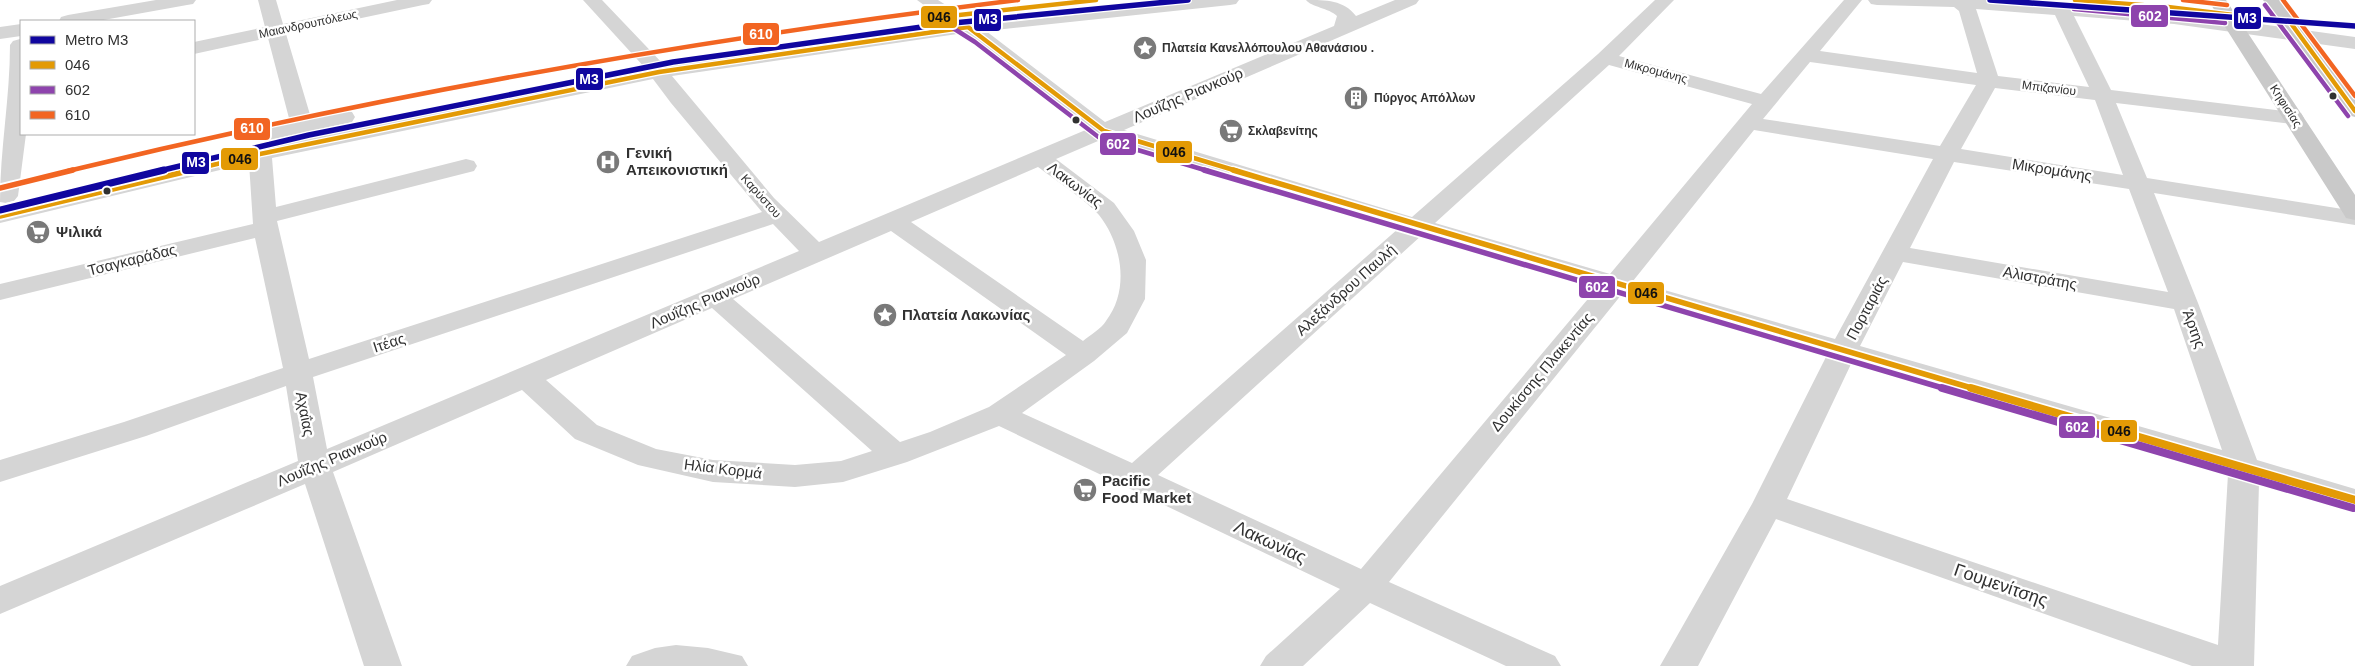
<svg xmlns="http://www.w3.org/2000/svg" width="2355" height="666" font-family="Arial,sans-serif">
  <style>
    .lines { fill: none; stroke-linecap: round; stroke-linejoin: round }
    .minor { fill: #d5d5d5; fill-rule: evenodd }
    .major { fill: #c9c9c9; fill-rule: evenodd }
    .bus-1-far2-casing { stroke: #fff; stroke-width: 7 }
    .bus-1-far1-casing { stroke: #fff; stroke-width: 9 }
    .bus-1-casing { stroke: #fff; stroke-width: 11 }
    .bus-2-far2-casing { stroke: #fff; stroke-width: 7 }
    .bus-2-far1-casing { stroke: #fff; stroke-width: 9 }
    .bus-2-casing { stroke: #fff; stroke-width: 11 }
    .bus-3-far1-casing { stroke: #fff; stroke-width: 7 }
    .bus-3-casing { stroke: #fff; stroke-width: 9 }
    .bus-1-far2 { stroke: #e39a05; stroke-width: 4.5 }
    .bus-1-far1 { stroke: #e39a05; stroke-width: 5.5 }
    .bus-1 { stroke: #e39a05; stroke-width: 8 }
    .bus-2-far2 { stroke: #8e44ad; stroke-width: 4.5 }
    .bus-2-far1 { stroke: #8e44ad; stroke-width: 5.5 }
    .bus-2 { stroke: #8e44ad; stroke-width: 8 }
    .bus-3-far1 { stroke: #f26522; stroke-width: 4.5 }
    .bus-3 { stroke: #f26522; stroke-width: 5.5 }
    .metro-1-far1-casing { stroke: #fff; stroke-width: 8 }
    .metro-1-casing { stroke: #fff; stroke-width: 11 }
    .metro-1-far1 { stroke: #10069f; stroke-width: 5.5 }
    .metro-1 { stroke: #10069f; stroke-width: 7 }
    .bus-dot { fill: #313131; stroke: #fff; stroke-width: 2 }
    .labels { text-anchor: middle; stroke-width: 5; stroke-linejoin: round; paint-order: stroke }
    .far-street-label { font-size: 12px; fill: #313131; stroke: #fff }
    .far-poi-label { font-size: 12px; font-weight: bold; fill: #313131; stroke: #fff; text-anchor: start }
    .street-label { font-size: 15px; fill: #313131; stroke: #fff }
    .poi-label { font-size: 15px; font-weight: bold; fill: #313131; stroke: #fff; text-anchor: start }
    .near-street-label { font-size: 18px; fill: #313131; stroke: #fff }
    .line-badge { stroke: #fff; stroke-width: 2 }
    .badge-label { font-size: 14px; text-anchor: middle; font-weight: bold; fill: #fff }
    .pale-badge-label { font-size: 14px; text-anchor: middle; font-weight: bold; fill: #111 }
  </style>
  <rect width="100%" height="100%" fill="#fff"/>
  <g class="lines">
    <path class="minor" d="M156,0h40l-3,4 -6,1 -89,16h-39l2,-4 7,-2z
      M258,0h18l7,24 114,-24h35l-3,4 -6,1 -137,29 25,84 33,-7 8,1 3,5 -3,5 -88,19 -8,-2 -3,-5 3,-5 34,-7 -22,-84 -74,16v-12l71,-15z
      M583,0h19l62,65 286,-41 -33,-24h21l33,21 206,-21h62l-3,4 -6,1 -244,26 119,91 229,-96 3,-10c-8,-8 -26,-9 -31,-16 20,0 38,0 50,16l39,-16h24l-3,4 -292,126 288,87 186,-163 57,-54h19l-55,56 142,38 83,-94h18l-42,51 157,22 -18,-62 -5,-4 -77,-2 -6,-1 -3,-4c45,0 91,0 137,0 117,5 234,21 350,37v12l-181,-25 -100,-8 37,74 182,22 8,1 3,5 -3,5 -8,1 -177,-21 31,75 208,33v14l-201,-32 44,110 59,157 98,29v22l-96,-28 -5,183h-62l-416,-147 -78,147h-38l92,-162 75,-149 -205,-61 -233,288 166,74 6,10h-55l-136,-63 -67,63h-43l6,-10 74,-67 -341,-163 -92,36 -64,20 -48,5 -82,-5 -75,-17 -63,-26 -53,-49 -189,82 69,194h-38l-59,-182 -305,130v-28l298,-125 -12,-75 -140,50 -146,46v-22l124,-38 159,-54 -28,-130 -255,62v-16l253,-60 -4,-61 -249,60v-14l260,-62 386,-78zM1976,9l79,6 34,72 -91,-11zM964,33l124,96 -269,113 -45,-44 -102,-122zM1810,62l166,23 -36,61 -177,-27zM1609,65l143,39 -142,170 -175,-51zM653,79l18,24 91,109 -453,147 -32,-138 197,-50 3,-5 -3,-5 -8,-2 -190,48 -4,-49zM1995,88l100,12 28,75 -162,-26zM1754,130l179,29 -98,180 -202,-58zM1105,138l294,90 -267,235 -110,-50 72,-52 33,-28 18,-34 1,-39 -12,-29 -20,-28 -58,-44zM1954,162l175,27 39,103 -258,-44zM1038,167c16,12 49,34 61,48 23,29 31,75 7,106 -5,8 -16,14 -23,20l-172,-119zM773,224l26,27 -472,198 -14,-72zM891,231l175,124 -77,52 -59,25 -30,10 -167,-143zM1422,235l176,52 -237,282 -203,-94zM1903,262l271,47 48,141 -362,-104zM712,308l160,143 -31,10 -46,4 -82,-5 -57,-11 -59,-24 -51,-45zM1852,362l376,112 -10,171 -431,-146z
      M21,24v12l-21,3v-12z
      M20,39l1,95h5l-8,62 -4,5 -8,2 -6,-1c0,-53 10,-104 10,-157l3,-4z
      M676,645l32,3 34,8 6,10h-122l6,-10 23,-8z"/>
    <path class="major" d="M2208,0h18l129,195v25l-9,-2 -3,-5z
      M2263,0h18l74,97v20l-7,-2z"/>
    <g class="bus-1-far2-casing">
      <path id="bus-1-far2" d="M2075,0l93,7 122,15
        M932,18l164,-18
        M2290,22l65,89
        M187,171l73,-17 399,-82 309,-45 136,104 133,40"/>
    </g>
    <g class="bus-1-far1-casing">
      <path id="bus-1-far1" d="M1233,170l742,219
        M0,216l192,-46"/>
    </g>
    <g class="bus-1-casing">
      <path id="bus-1" d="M1971,388l384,112"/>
    </g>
    <g class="bus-2-far2-casing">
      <path id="bus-2-far2" d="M2265,5l83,111
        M2074,9l151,14
        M945,23l30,19 126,97 107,32
        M951,25l146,-16"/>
    </g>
    <g class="bus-2-far1-casing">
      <path id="bus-2-far1" d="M1204,170l742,219"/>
    </g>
    <g class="bus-2-casing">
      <path id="bus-2" d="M1942,388l411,120"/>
    </g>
    <g class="bus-3-far1-casing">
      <path id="bus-3-far1" d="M2183,0l44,5
        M2283,0l72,96
        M68,171c313,-76 630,-132 950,-171"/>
    </g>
    <g class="bus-3-casing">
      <path id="bus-3" d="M0,188l73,-18"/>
    </g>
    <use href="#bus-1-far2" class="bus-1-far2"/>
    <use href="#bus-1-far1" class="bus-1-far1"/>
    <use href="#bus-1" class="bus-1"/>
    <use href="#bus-2-far2" class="bus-2-far2"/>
    <use href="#bus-2-far1" class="bus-2-far1"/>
    <use href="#bus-2" class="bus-2"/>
    <use href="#bus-3-far1" class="bus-3-far1"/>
    <use href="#bus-3" class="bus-3"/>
    <g class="metro-1-far1-casing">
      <path id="metro-1-far1" d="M1990,0l365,26
        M159,171l150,-36 364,-73 270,-38 245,-24"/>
    </g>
    <g class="metro-1-casing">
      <path id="metro-1" d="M0,210l164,-40"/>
    </g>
    <use href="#metro-1-far1" class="metro-1-far1"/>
    <use href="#metro-1" class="metro-1"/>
  </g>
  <defs>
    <g id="sight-disc" transform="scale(1.25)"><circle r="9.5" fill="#797979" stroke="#fff"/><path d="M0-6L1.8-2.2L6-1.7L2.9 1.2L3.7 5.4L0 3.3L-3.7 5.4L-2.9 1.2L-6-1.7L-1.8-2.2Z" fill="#fff"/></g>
    <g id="building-disc" transform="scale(1.25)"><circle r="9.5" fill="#797979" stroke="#fff"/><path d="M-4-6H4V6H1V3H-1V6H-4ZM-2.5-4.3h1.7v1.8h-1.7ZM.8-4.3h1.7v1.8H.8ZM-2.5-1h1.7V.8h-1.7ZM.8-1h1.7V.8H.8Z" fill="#fff"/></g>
    <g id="supermarket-disc" transform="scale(1.25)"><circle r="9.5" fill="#797979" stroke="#fff"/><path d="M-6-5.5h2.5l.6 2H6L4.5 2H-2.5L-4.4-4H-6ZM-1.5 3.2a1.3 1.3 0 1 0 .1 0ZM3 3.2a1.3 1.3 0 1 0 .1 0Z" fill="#fff"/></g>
    <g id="hospital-disc" transform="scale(1.25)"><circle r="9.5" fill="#797979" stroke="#fff"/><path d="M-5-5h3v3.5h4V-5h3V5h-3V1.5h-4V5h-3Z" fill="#fff"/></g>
  </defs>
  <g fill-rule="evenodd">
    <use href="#sight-disc" x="1145" y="48"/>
    <use href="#building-disc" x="1356" y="98"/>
    <use href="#supermarket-disc" x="1231" y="131"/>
    <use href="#hospital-disc" x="608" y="162"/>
    <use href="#supermarket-disc" x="38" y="232"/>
    <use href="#sight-disc" x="885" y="315"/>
    <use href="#supermarket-disc" x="1085" y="490"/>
  </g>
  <g class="bus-dot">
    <circle cx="2333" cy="96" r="4.5"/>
    <circle cx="1076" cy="120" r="4.5"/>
    <circle cx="107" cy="191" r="4.5"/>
  </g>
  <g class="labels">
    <g class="far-street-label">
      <text transform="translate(308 24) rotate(-12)" y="4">Μαιανδρουπόλεως</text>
      <text transform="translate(1656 71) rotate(15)" y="4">Μικρομάνης</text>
      <text transform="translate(2049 88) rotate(7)" y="4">Μπιζανίου</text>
      <text transform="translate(2286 106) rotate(57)" y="4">Κηφισίας</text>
      <text transform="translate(761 196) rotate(48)" y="4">Καρύστου</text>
    </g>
    <g class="far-poi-label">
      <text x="1162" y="52">Πλατεία Κανελλόπουλου Αθανάσιου .</text>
      <text x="1374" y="102">Πύργος Απόλλων</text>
      <text x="1248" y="135">Σκλαβενίτης</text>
    </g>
    <g class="street-label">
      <text transform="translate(1188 95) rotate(-23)" y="5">Λουΐζης Ριανκούρ</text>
      <text transform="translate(2052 170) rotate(9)" y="5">Μικρομάνης</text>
      <text transform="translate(1075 185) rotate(37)" y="5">Λακωνίας</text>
      <text transform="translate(132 260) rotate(-14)" y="5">Τσαγκαράδας</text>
      <text transform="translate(2040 278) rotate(10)" y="5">Αλιστράτης</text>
      <text transform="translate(1346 290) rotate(-42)" y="5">Αλεξάνδρου Παυλή</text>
      <text transform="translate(705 301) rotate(-23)" y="5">Λουΐζης Ριανκούρ</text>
      <text transform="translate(1867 308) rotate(-62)" y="5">Πορταριάς</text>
      <text transform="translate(2194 329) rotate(70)" y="5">Άρτης</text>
      <text transform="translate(389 343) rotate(-18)" y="5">Ιτέας</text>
      <text transform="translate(1542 372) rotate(-50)" y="5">Δουκίσσης Πλακεντίας</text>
      <text transform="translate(305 414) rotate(79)" y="5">Αχαΐας</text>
      <text transform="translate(332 459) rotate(-23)" y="5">Λουΐζης Ριανκούρ</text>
      <text transform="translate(723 469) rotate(7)" y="5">Ηλία Κορμά</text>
    </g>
    <g class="poi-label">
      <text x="626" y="158">Γενική<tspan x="626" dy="17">Απεικονιστική</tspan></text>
      <text x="56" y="237">Ψιλικά</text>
      <text x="902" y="320">Πλατεία Λακωνίας</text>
      <text x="1102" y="486">Pacific<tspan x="1102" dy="17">Food Market</tspan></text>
    </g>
    <g class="near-street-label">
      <text transform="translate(1270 542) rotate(25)" y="6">Λακωνίας</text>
      <text transform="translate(2001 585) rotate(19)" y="6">Γουμενίτσης</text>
    </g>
  </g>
  <g class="line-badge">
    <rect x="2130" y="4" width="39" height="24" rx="5" fill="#8e44ad"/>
    <rect x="920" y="5" width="38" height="24" rx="5" fill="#e39a05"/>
    <rect x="2233" y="6" width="29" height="24" rx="5" fill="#10069f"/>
    <rect x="973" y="8" width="29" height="24" rx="5" fill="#10069f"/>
    <rect x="742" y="22" width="38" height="24" rx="5" fill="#f26522"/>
    <rect x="575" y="67" width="29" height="24" rx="5" fill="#10069f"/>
    <rect x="233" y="117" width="38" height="24" rx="5" fill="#f26522"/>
    <rect x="1099" y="132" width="38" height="24" rx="5" fill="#8e44ad"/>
    <rect x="1155" y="140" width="38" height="24" rx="5" fill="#e39a05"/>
    <rect x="220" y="147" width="39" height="24" rx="5" fill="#e39a05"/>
    <rect x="181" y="151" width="29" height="24" rx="5" fill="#10069f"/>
    <rect x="1578" y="275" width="38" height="24" rx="5" fill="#8e44ad"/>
    <rect x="1627" y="281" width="38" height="24" rx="5" fill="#e39a05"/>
    <rect x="2058" y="415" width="38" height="24" rx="5" fill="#8e44ad"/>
    <rect x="2100" y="419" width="38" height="24" rx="5" fill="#e39a05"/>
  </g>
  <g class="badge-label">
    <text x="2150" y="21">602</text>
    <text x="2247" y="23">Μ3</text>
    <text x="988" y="24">Μ3</text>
    <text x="761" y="39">610</text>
    <text x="589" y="84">Μ3</text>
    <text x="252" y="133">610</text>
    <text x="1118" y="149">602</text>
    <text x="196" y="167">Μ3</text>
    <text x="1597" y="292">602</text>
    <text x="2077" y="432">602</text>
  </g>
  <g class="pale-badge-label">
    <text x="939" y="22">046</text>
    <text x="1174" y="157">046</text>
    <text x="240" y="164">046</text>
    <text x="1646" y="298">046</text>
    <text x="2119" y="436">046</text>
  </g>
  <rect x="20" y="20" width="175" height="115" fill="#ffffff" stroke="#adadad"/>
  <rect x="30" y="36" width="25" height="8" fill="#10069f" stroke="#adadad"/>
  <text x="65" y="45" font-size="15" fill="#313131">Metro Μ3</text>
  <rect x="30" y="61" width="25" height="8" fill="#e39a05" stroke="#adadad"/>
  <text x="65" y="70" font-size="15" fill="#313131">046</text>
  <rect x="30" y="86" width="25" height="8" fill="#8e44ad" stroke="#adadad"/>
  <text x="65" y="95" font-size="15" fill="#313131">602</text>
  <rect x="30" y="111" width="25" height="8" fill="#f26522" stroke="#adadad"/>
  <text x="65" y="120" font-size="15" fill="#313131">610</text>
</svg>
